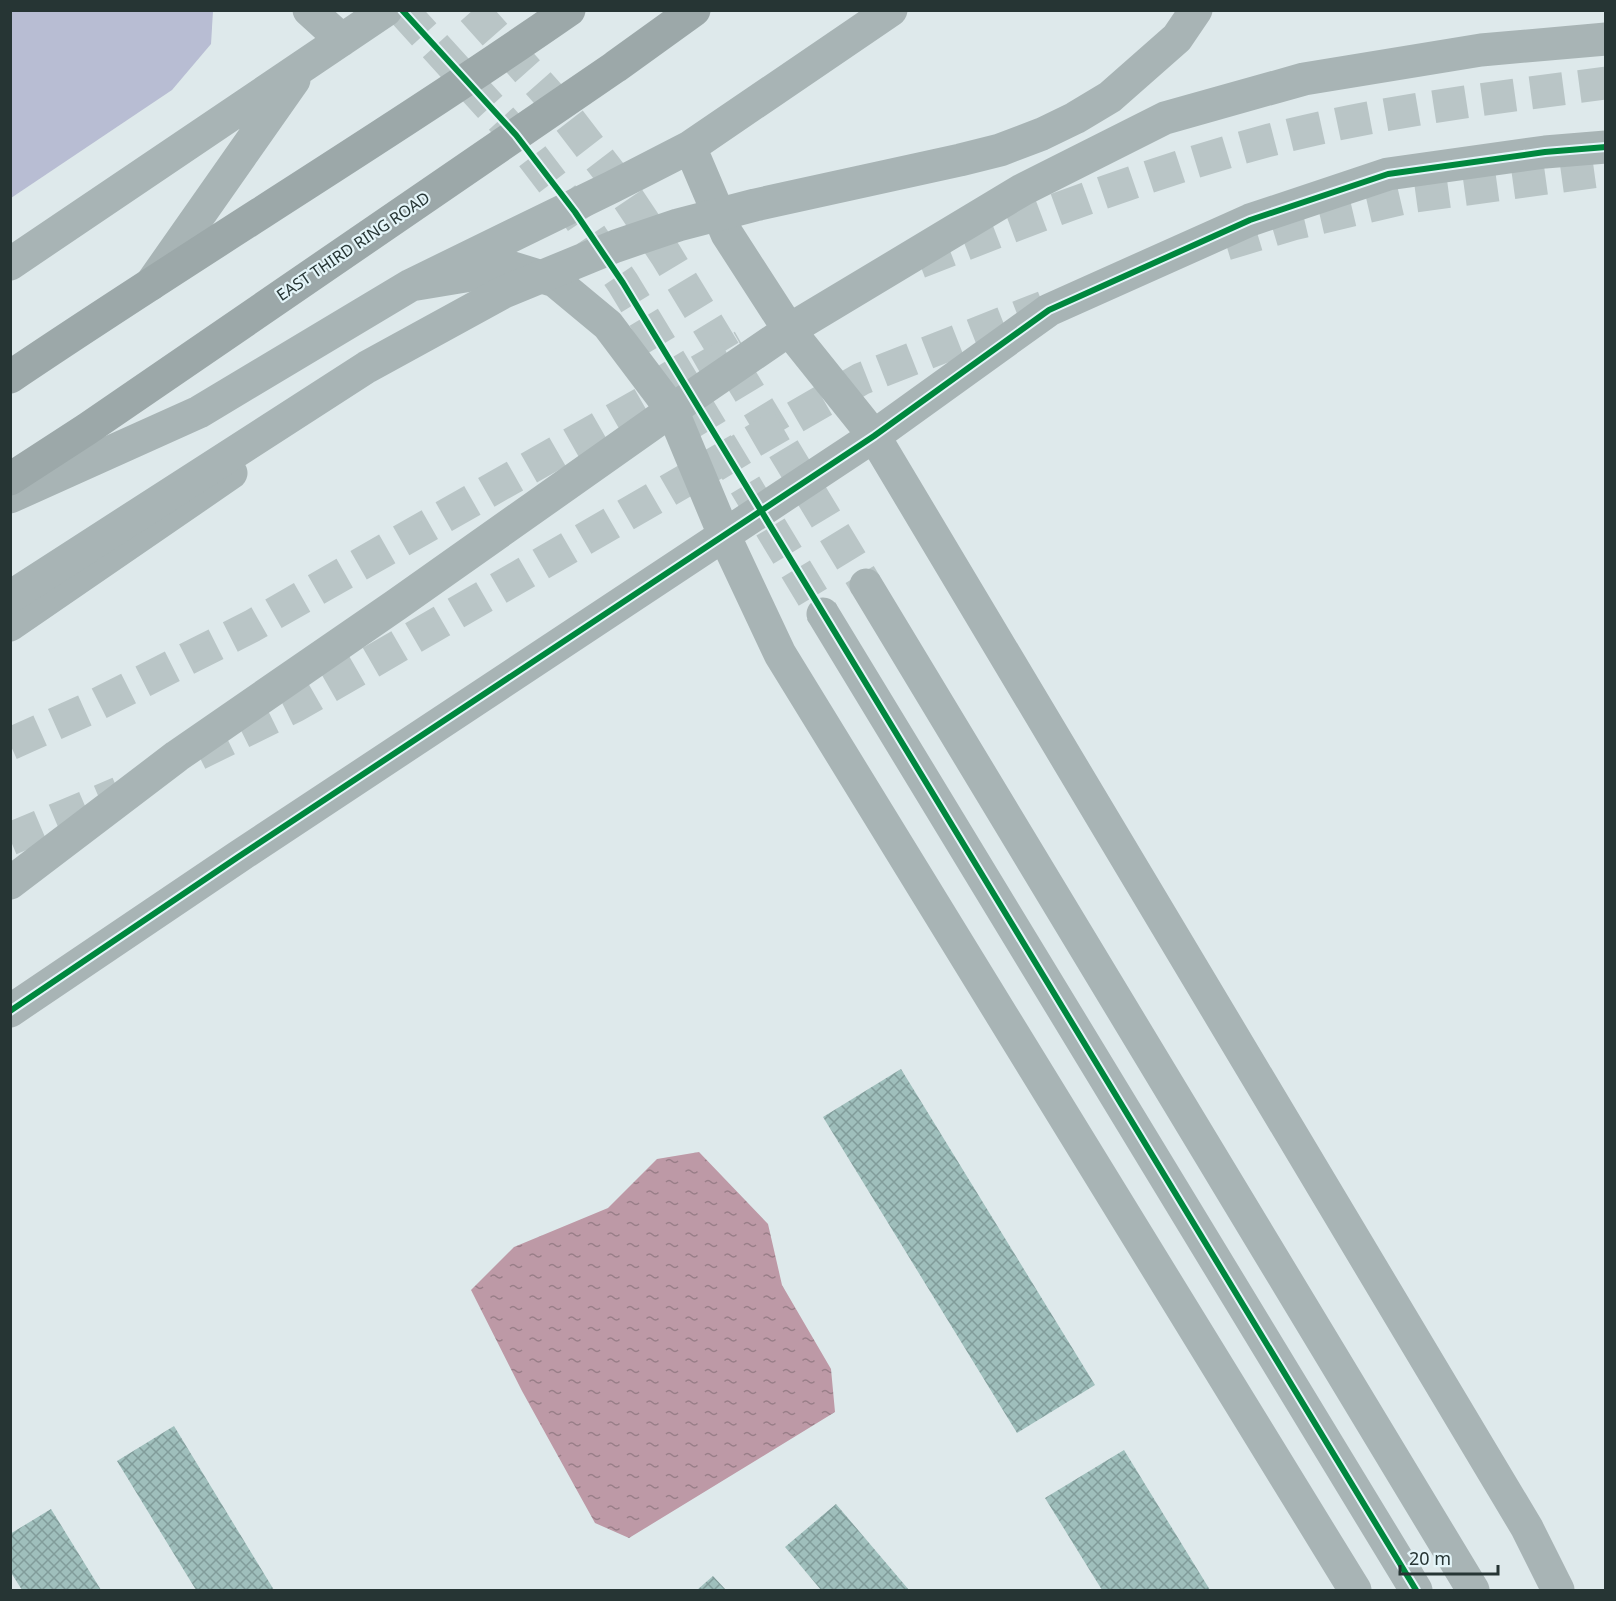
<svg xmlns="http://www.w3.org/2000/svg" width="1616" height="1601" font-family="'Noto Sans',sans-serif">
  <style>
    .green { fill: #b8bdd3 }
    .water { fill: url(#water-ripples) }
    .building { fill: url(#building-cross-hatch) }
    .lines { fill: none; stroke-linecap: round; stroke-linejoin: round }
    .secondary-tunnel { stroke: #b9c5c6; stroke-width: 33; stroke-dasharray: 33 16; stroke-linecap: butt }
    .highway-tunnel { stroke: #b9c5c6; stroke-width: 33; stroke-dasharray: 33 16; stroke-linecap: butt }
    .secondary { stroke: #a8b4b5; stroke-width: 33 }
    .primary { stroke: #9ca8a9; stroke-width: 33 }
    .secondary-bridge { stroke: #a8b4b5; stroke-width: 33 }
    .cycleway-casing { stroke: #e4f5f9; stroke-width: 10 }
    .cycleway { stroke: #00873e; stroke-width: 6 }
    .labels { text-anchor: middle; stroke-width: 4.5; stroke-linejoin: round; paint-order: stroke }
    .street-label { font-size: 16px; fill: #263534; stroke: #e4f5f9 }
  </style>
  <defs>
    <pattern id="water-ripples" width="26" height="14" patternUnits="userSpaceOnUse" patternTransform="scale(1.5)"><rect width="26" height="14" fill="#bd99a6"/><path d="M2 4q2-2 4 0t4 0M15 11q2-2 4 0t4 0" fill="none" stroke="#997e88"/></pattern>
    <pattern id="building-cross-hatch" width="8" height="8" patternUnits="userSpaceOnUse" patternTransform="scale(1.5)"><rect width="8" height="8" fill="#9fbfbc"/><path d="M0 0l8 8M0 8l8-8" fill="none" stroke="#819c9a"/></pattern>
  </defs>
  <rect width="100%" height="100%" fill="#dee9eb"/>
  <path class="green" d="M11,10l202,1 -2,33 -39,46 -161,108z"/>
  <path class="water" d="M699,1152l69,72 14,61 49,84 4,43 -206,126 -34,-15 -73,-132 -51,-101 43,-43 94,-39 49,-49z"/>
  <path class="building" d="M901,1069l194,316 -78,48 -194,-316z
    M174,1426l100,164h-78l-79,-129z
    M1124,1450l86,140h-108l-57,-92z
    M836,1504l73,86h-88l-36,-43z
    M51,1509l50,81h-79l-12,-19v-37z
    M713,1576l13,14h-29z"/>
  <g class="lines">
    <path class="secondary-tunnel" d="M402,10l114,125 59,77 48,71 200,331
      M473,10l83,93 61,79 49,73 200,330"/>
    <path class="highway-tunnel" d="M1226,244l67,-20 115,-27 198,-27
      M919,262c116,-45 232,-90 351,-122 110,-29 223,-42 336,-57
      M10,744l76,-34 166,-84 491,-280
      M198,754l97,-48 566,-327 183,-72
      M10,839l109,-46"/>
    <path class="secondary" d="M309,10l33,30
      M690,147l37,87 62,96 85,106 653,1092 31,62
      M10,264l376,-254
      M151,284l143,-204
      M411,285l102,-17 42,13 53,44 64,85 53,127 55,117 575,936
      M10,497l189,-85 212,-127 201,-98 78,-40 201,-137
      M866,585l607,1005
      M823,614l593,976
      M10,625l221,-152
      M10,883l167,-127 219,-151 276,-195 117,-80 233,-140 143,-72 139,-39 177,-29 125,-11
      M10,1011l228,-154 636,-421 175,-126 201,-90 138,-46 157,-22 61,-5"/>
    <path class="primary" d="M10,377c185,-125 376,-240 559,-367
      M10,479l77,-50 528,-362 79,-57"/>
    <path class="secondary-bridge" d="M10,597l357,-230 137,-75 112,-46 62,-21 77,-20 205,-45 40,-10 42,-16 33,-16 35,-21 67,-59 19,-28"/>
    <g class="cycleway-casing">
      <path id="cycleway" d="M402,10l114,125 59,77 48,71 793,1307
        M10,1011l228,-154 636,-421 175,-126 201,-90 138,-46 157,-22 61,-5"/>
    </g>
    <use href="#cycleway" class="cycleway"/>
  </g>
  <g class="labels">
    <g class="street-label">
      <text transform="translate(353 246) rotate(-34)" y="6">EAST THIRD RING ROAD</text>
    </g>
  </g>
  <rect width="1616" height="1601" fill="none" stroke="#263534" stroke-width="24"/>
  <path d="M1400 1565v9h98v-9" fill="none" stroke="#263534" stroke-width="3"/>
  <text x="1409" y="1565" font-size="18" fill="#263534" stroke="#e4f5f9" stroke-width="4.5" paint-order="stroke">20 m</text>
</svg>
